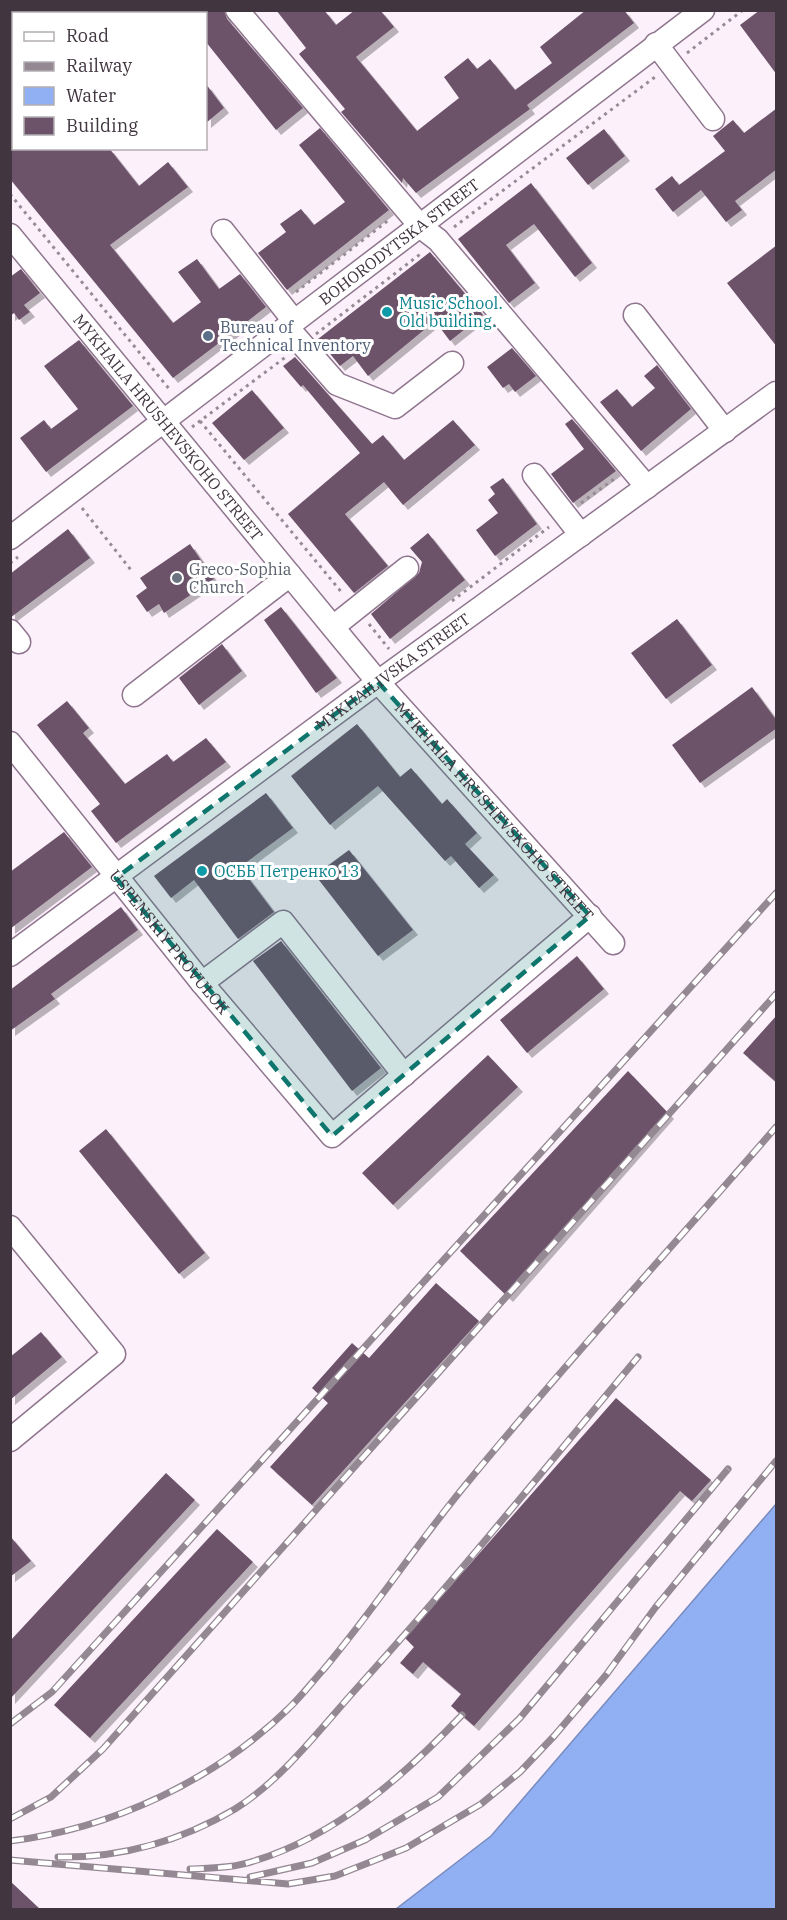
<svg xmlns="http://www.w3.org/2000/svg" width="787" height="1920" font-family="'IBM Plex Serif',serif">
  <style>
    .park { fill: url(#park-crowns) }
    .water { fill: #91b0f3; stroke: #798bbd; stroke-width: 1.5 }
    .building { fill: #6c536a; filter: url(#shadow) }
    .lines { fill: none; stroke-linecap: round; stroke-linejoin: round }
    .minor-casing { stroke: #8f758e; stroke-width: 25 }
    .path { stroke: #978b96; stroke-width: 3; stroke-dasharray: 3 4.5; stroke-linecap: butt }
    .minor { stroke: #fff; stroke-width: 22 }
    .rail-casing { stroke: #948893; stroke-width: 7 }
    .rail { stroke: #fff; stroke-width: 4.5; stroke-dasharray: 14; stroke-linecap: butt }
    .marked { fill: #0f766e; fill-opacity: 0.2; stroke: #0f766e; stroke-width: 4.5; stroke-dasharray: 12 8; stroke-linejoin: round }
    .culture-dot { fill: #0f9aa8; stroke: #fff; stroke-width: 2 }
    .service-dot { fill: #5c6f8a; stroke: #fff; stroke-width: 2 }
    .worship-dot { fill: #6b7280; stroke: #fff; stroke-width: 2 }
    .labels { text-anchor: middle; stroke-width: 6; stroke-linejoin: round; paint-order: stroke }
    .street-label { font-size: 16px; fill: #413540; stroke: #fff }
    .culture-label { font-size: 16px; fill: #0d838f; stroke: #fff; text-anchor: start }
    .service-label { font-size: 16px; fill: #4e5e75; stroke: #fff; text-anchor: start }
    .worship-label { font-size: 16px; fill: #5b616d; stroke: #fff; text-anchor: start }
  </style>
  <defs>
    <pattern id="park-crowns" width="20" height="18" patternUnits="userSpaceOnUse" patternTransform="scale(1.5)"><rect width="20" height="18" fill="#bcdd9e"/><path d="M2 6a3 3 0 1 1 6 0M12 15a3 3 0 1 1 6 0" fill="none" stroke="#a3be89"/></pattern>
    <filter id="shadow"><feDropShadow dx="5" dy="5" stdDeviation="0" flood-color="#0004"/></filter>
  </defs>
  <rect width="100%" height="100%" fill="#fcf0fb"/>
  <path class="park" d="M11,10h85v1l-3,3h-79v63l-3,3z"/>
  <path class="water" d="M776,1504v405h-380l95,-73z"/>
  <path class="building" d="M206,10h18l3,9 76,89 -27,22 -70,-88z
    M276,10h48l12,15 19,-15h25l14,17 -38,30 61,74 42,-33 -15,-21 24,-19 9,11 13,-10 25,31 37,-27 -12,-16 46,-37h38l10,13 -107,82 3,4 -114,84 -13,-15 -1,5 -61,-71 4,-3 -46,-55 7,-6z
    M760,10h17v65l-37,-50z
    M206,84l18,24 -18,15z
    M777,108v61l-42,32 7,9 -16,12 -25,-32 -28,22 -18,-23 17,-13 7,9 46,-34 -12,-15 20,-16 11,13z
    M320,128l69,82 -102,80 -29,-37 28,-21 -6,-8 21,-15 13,16 31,-23 -46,-57z
    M604,129l21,27 -37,29 -22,-27z
    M10,148h99l30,38 29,-24 20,25 -78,58 63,78 28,-21 -23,-30 19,-13 22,30 21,-15 26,33 -93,71 -163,-199z
    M531,183l61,80 -17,14 -41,-53 -28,21 29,38 -26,20 -51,-64z
    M777,245v102l-50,-64z
    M430,252l53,63 -33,26 -15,-20 -67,55 -15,-20 -13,10 -22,-27z
    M21,269l19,24 -16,12 6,7 -11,8 -5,-7 -4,3v-39z
    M79,340l54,66 -87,66 -26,-34 24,-18 7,9 27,-20 -34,-43z
    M512,348l24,28 -21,16 -6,-8 -6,4 -16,-21z
    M295,357l77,87 11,-9 21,25 49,-40 22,25 -72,60 -19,-23 -39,32 43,52 -34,27 -66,-79 72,-61 -57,-68 -2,2 -18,-21z
    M657,365l34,44 -50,42 -41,-49 17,-13 15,18 23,-19 -11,-12z
    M252,390l32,38 -40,32 -32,-37z
    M572,419l44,52 -43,32 -22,-29 33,-25 -19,-25z
    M503,478l34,46 -42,32 -19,-26 22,-17 -10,-13 7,-6 -5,-7z
    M68,529l22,29 -80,60v-44z
    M428,533l37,47 -75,59 -19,-25 48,-41 3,-11 -12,-14z
    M190,544l24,35 -50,34 -5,-9 -12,8 -11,-16 11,-8 -7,-10z
    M281,607l56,71 -21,15 -52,-73z
    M677,619l35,46 -46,34 -35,-46z
    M222,644l20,27 -43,34 -20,-27z
    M752,687l25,34v7l-77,55 -28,-38z
    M67,701l22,27 -6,5 42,51 42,-30 6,8 33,-24 20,24 -110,81 -25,-32 9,-7 -63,-79z
    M357,724l43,53 11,-9 31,36 5,-5 30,34 -12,11 29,31 -15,13 -28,-32 -6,5 -67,-75 -48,39 -39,-49z
    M266,793l27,35 -53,39 34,45 -36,27 -44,-59 -23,18 -17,-22z
    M64,832l28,35 -82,62v-57z
    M349,850l64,80 -35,26 -63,-81z
    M121,907l17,23 -87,64 4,5 -45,32v-41z
    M281,941l100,127 -29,23 -99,-130z
    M577,956l27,33 -77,64 -27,-33z
    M777,1015v68l-34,-30z
    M488,1055l30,32 -125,118 -31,-32z
    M628,1071l41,43 -161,183 -48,-46z
    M106,1129l99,124 -26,21 -100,-123z
    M436,1283l43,38 -167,184 -42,-38 58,-64 -16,-15 40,-45 17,15z
    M41,1332l21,25 -52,43v-43z
    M616,1398l95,82 -19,21 -12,-10 -206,235 -23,-20 10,-12 -38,-32 -10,12 -13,-11 14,-16 -9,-9z
    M166,1473l29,27 -185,199v-58z
    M217,1529l36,33 -163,176 -36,-33z
    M10,1536l21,25 -21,16z
    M10,1881l31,29h-31z"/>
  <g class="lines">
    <g class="minor-casing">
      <g id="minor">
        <path d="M237,10l184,217 17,13 209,247"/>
        <path d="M128,14l3,-4"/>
        <path d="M656,44l57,75"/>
        <path d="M10,108l4,-3"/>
        <path d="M223,231l71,90"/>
        <path id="s1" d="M10,235l368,447 235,261"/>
        <path d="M635,315l90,116"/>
        <path d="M287,327l50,57 58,23 57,-44"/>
        <path d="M534,475l47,60"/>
        <path id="s2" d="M10,538l693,-528"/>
        <path d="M333,627l74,-59"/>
        <path d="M10,631l9,11"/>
        <path d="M134,695l156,-120"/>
        <path id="s3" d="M10,743l192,240 130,153 258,-220"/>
        <path id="s4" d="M10,955l368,-273 398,-289"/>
        <path d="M202,983l81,-61 121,153"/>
        <path d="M10,1227l104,127 -104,86"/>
      </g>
    </g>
    <path class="path" d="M64,14l3,-4
      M687,53l56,-43
      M10,55l4,-2
      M10,194l160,196
      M454,227l201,-150
      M296,292l94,-73
      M316,334l107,-82
      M200,421l143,173
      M192,427l95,-71
      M581,503l33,-24
      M82,508l49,62
      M10,563l8,-6
      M452,601l97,-74
      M369,624l20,25"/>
    <use href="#minor" class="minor"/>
    <g class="rail-casing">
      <path id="rail" d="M10,1724l42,-32 724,-799
        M10,1819l41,-22 52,-48 673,-755
        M10,1841c101,-12 205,-61 278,-132 13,-12 24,-27 36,-40 52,-62 96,-130 148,-192 98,-119 203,-233 304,-350
        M58,1857c63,1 123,-16 177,-48 48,-30 84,-79 122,-121 97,-107 188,-220 281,-331
        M10,1860l278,24 47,-8 71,-28 75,-44 39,-32 35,-37 51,-60 49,-67 121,-147
        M190,1869c21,-1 44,-1 64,-8 82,-25 150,-85 208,-146
        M250,1877l62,-14 53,-23 73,-43 82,-79 208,-249"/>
    </g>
    <use href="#rail" class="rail"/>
  </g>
  <path class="marked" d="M378,682l212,234 -258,220 -216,-258z"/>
  <g class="culture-dot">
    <circle cx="387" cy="312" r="6"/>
    <circle cx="202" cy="871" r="6"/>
  </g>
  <circle class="service-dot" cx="208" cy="336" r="6"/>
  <circle class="worship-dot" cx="177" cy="578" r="6"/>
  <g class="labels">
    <g class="street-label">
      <text dy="6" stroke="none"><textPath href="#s2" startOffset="489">BOHORODYTSKA STREET</textPath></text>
      <text dy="6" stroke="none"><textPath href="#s1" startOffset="249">MYKHAILA HRUSHEVSKOHO STREET</textPath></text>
      <text dy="6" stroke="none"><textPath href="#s4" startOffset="476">MYKHAILIVSKA STREET</textPath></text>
      <text dy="6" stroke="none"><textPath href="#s1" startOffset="753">MYKHAILA HRUSHEVSKOHO STREET</textPath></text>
      <text dy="6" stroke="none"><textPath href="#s3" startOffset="255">USPENSKIY PROVULOK</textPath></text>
    </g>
    <g class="culture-label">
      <text x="399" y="309">Music School.<tspan x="399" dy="18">Old building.</tspan></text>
      <text x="214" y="877">ОСББ Петренко 13</text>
    </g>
    <g class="service-label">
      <text x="220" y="333">Bureau of<tspan x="220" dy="18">Technical Inventory</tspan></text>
    </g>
    <g class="worship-label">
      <text x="189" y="575">Greco-Sophia<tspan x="189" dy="18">Church</tspan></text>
    </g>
  </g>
  <rect width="787" height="1920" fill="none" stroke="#413540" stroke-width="24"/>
  <rect x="12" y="12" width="195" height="138" fill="#ffffff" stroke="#b3aeb3" stroke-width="1.5"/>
  <rect x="24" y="32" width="30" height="9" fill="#ffffff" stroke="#b3aeb3" stroke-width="1.5"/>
  <text x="66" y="42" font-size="18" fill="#413540">Road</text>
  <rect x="24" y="62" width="30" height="9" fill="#948893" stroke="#b3aeb3" stroke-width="1.5"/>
  <text x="66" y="72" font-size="18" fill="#413540">Railway</text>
  <rect x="24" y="87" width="30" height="18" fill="#91b0f3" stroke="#b3aeb3" stroke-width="1.5"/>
  <text x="66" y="102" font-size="18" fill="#413540">Water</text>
  <rect x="24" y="117" width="30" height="18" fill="#6c536a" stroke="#b3aeb3" stroke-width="1.5"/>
  <text x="66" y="132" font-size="18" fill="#413540">Building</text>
</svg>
